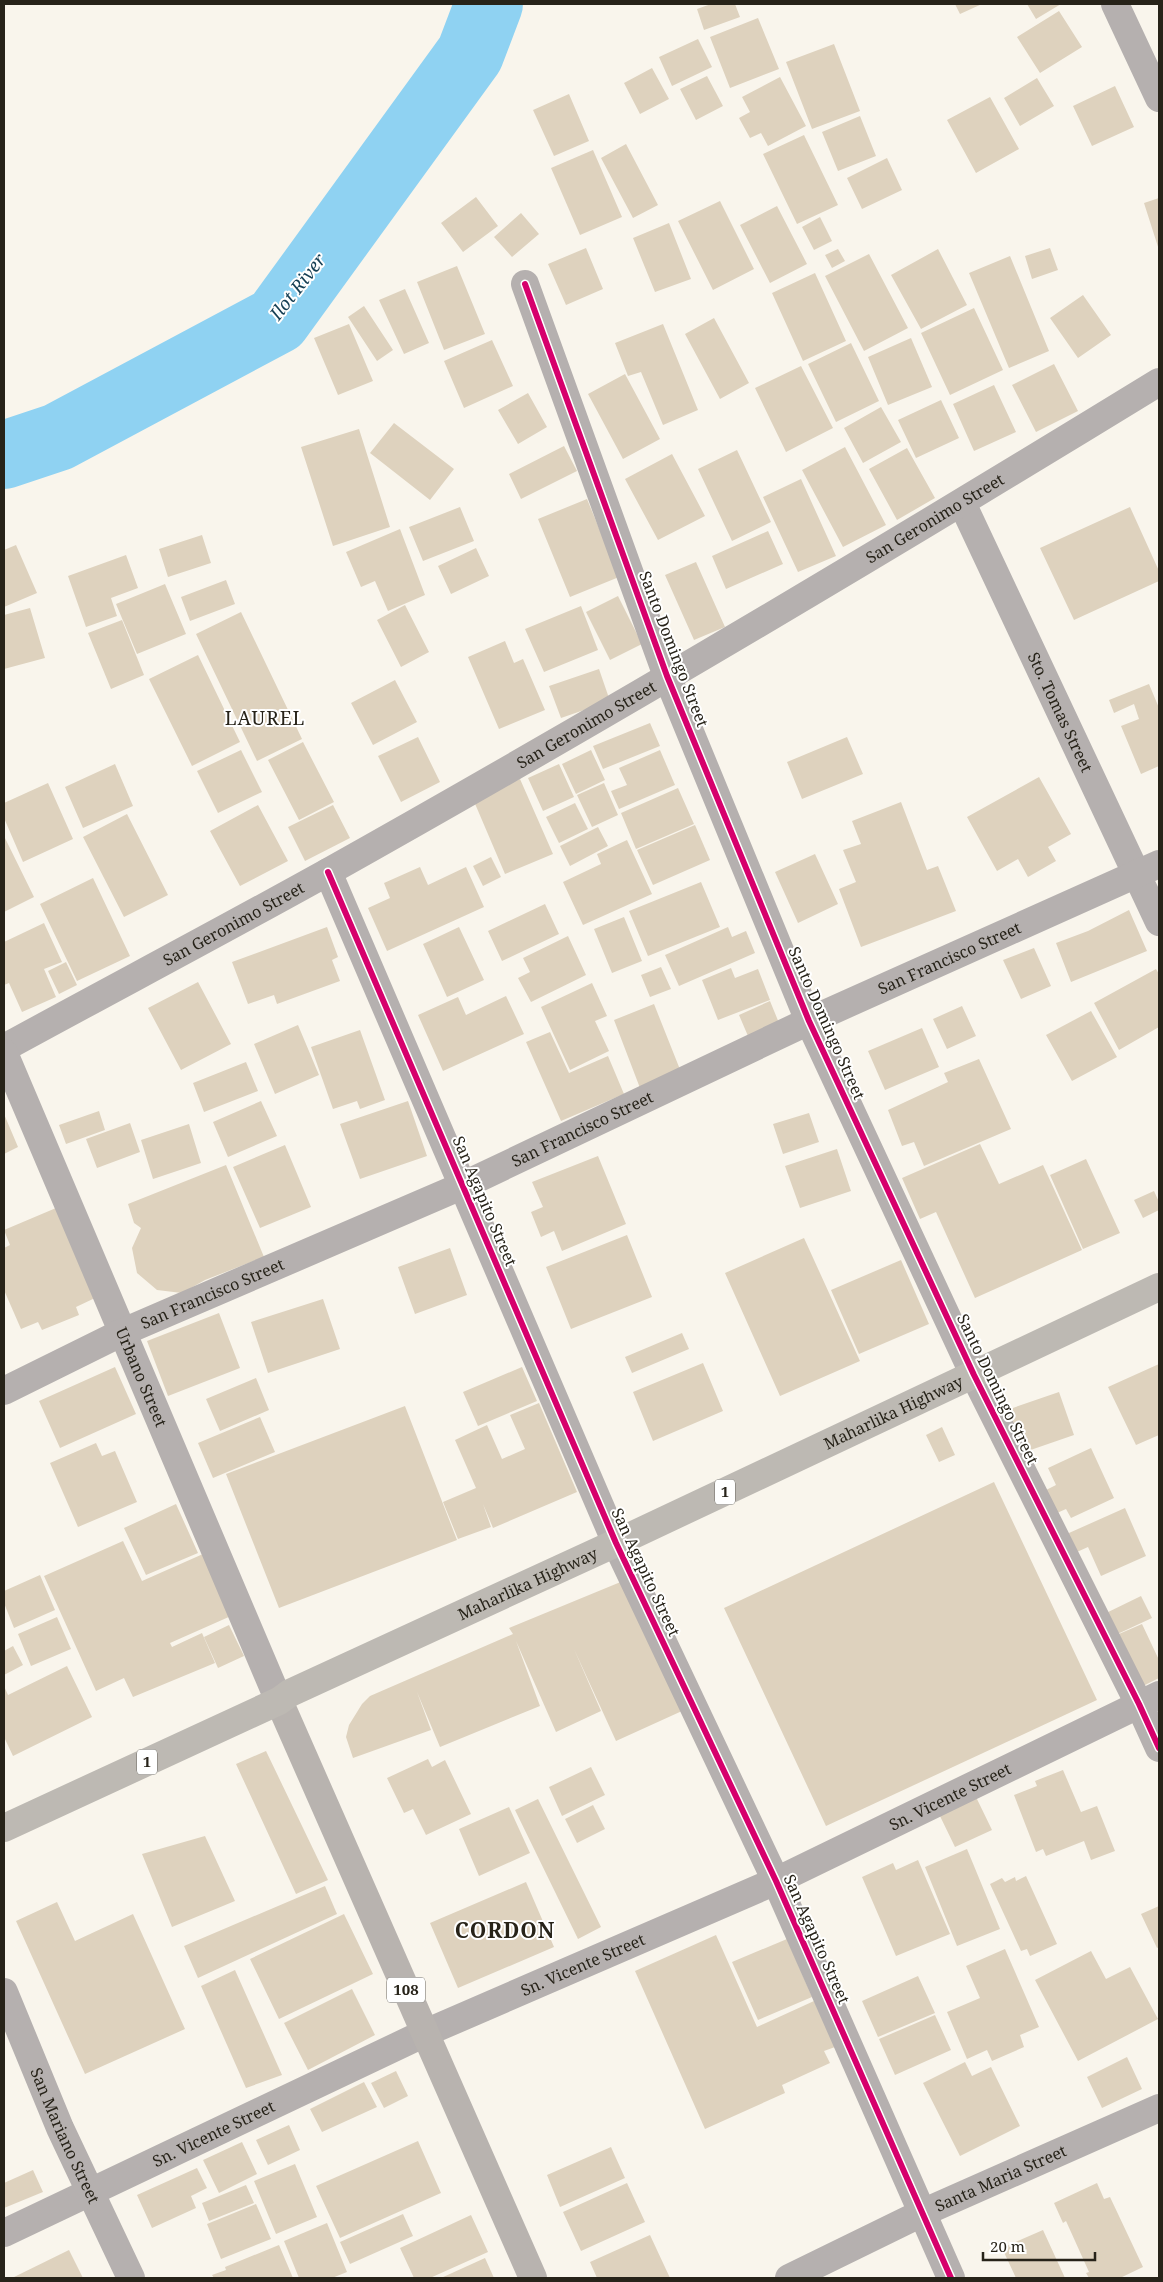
<svg xmlns="http://www.w3.org/2000/svg" width="1163" height="2282" font-family="'Noto Serif',serif">
  <style>
    .lines { fill: none; stroke-linecap: round; stroke-linejoin: round }
    .river { stroke: #8fd2f2; stroke-width: 68 }
    .building { fill: #ded2be }
    .street { stroke: #b5b0af; stroke-width: 28 }
    .primary { stroke: #b8b3af; stroke-width: 28 }
    .highway { stroke: #bdb9b3; stroke-width: 28 }
    .cycleway-casing { stroke: #fff; stroke-width: 9 }
    .cycleway { stroke: #d6006c; stroke-width: 6 }
    .labels { text-anchor: middle; stroke-width: 4; stroke-linejoin: round; paint-order: stroke }
    .shield { fill: #fff; stroke: #68655e; stroke-width: 1 }
    .shield-label { font-size: 15px; font-weight: bold; fill: #272319 }
    .street-label { font-size: 16px; fill: #272319; stroke: #fff }
    .water-label { font-size: 18px; font-style: italic; fill: #153f54; stroke: #fff }
    .quarter-label { font-size: 19px; letter-spacing: 1px; fill: #272319; stroke: #fff }
    .district-label { font-size: 21px; font-weight: bold; letter-spacing: 1px; fill: #272319; stroke: #fff }
  </style>
  <rect width="100%" height="100%" fill="#f9f5ec"/>
  <g class="lines">
    <path class="river" d="M4,455l54,-18 219,-117 193,-266 19,-50"/>
  </g>
  <path class="building" d="M711,4h24l5,13 -36,13 -7,-21z
    M955,4h27l-22,10z
    M1027,4h34l-25,15z
    M1059,11l23,36 -42,26 -23,-36z
    M758,18l21,51 -49,19 -20,-51z
    M698,39l14,28 -40,19 -13,-29z
    M834,44l26,67 -48,18 -26,-67z
    M652,68l17,31 -29,15 -16,-31z
    M707,76l16,30 -27,14 -16,-31z
    M780,77l26,49 -38,20 -7,-13 -11,5 -11,-20 11,-6 -8,-15z
    M1037,78l17,28 -34,20 -16,-28z
    M1115,86l19,41 -42,19 -19,-40z
    M569,94l20,47 -35,15 -21,-46z
    M990,97l29,52 -43,24 -29,-53z
    M860,116l16,40 -38,15 -16,-39z
    M804,135l34,70 -41,19 -34,-70z
    M626,144l32,61 -25,13 -32,-60z
    M593,150l29,67 -42,18 -29,-67z
    M887,158l15,32 -40,19 -15,-31z
    M476,197l22,29 -35,26 -22,-29z
    M1159,198v52l-15,-47z
    M720,201l34,68 -41,21 -35,-69z
    M777,206l30,58 -37,19 -30,-58z
    M521,213l18,21 -27,23 -18,-20z
    M820,217l12,24 -18,9 -12,-23z
    M669,223l22,56 -36,13 -22,-54z
    M586,248l17,41 -37,16 -18,-41z
    M1050,248l8,22 -26,9 -7,-23z
    M838,249l7,12 -13,7 -7,-13z
    M938,249l29,56 -46,24 -30,-54z
    M869,254l39,74 -44,23 -39,-75z
    M1010,256l39,95 -40,17 -40,-95z
    M457,266l28,68 -41,16 -27,-68z
    M815,273l31,68 -43,20 -31,-68z
    M405,289l24,54 -25,11 -25,-54z
    M1083,295l28,40 -33,23 -28,-40z
    M364,306l29,44 -16,11 -29,-44z
    M974,308l29,62 -53,25 -29,-62z
    M714,318l35,65 -29,16 -35,-65z
    M349,324l24,57 -35,14 -24,-57z
    M663,324l35,86 -35,15 -22,-53 -13,4 -13,-33z
    M911,338l21,49 -44,18 -20,-48z
    M492,340l21,46 -49,22 -20,-47z
    M851,343l28,58 -43,21 -28,-58z
    M1054,364l24,47 -42,21 -24,-47z
    M801,366l32,62 -47,24 -31,-64z
    M625,374l35,65 -37,20 -35,-65z
    M994,385l22,47 -42,19 -21,-47z
    M528,393l19,34 -29,17 -20,-34z
    M941,400l18,38 -43,20 -18,-38z
    M881,407l20,35 -38,21 -19,-35z
    M394,423l60,46 -24,31 -60,-47z
    M359,429l31,98 -57,19 -32,-99z
    M564,446l13,25 -56,28 -12,-25z
    M845,447l41,78 -43,22 -41,-77z
    M907,448l28,50 -38,22 -28,-51z
    M737,450l34,72 -39,19 -34,-72z
    M672,454l33,62 -47,24 -33,-61z
    M801,479l35,77 -38,16 -35,-75z
    M587,499l32,78 -49,20 -32,-78z
    M460,507l14,34 -51,20 -14,-34z
    M1130,507l29,64v10l-85,39 -34,-72z
    M400,529l25,66 -37,16 -13,-30 -14,6 -15,-35z
    M768,531l15,33 -57,25 -14,-33z
    M202,535l9,28 -43,14 -9,-28z
    M16,545l21,48 -33,14v-57z
    M476,548l13,28 -38,18 -13,-28z
    M126,555l12,33 -27,10 6,18 -31,11 -18,-51z
    M696,562l29,65 -31,13 -29,-65z
    M226,580l9,24 -45,17 -9,-24z
    M165,584l21,50 -49,20 -21,-50z
    M618,596l24,48 -32,16 -24,-48z
    M405,605l24,47 -28,15 -24,-47z
    M581,606l17,44 -54,22 -19,-43z
    M30,608l15,50 -41,11v-54z
    M241,612l61,127 -45,22 -61,-127z
    M122,620l22,55 -33,14 -23,-56z
    M505,641l9,22 9,-4 22,51 -46,19 -31,-72z
    M198,655l42,87 -48,24 -43,-87z
    M599,669l11,32 -49,17 -12,-32z
    M395,680l22,42 -44,23 -22,-42z
    M1149,684l10,24v58l-18,8 -20,-48 18,-7 -5,-15 -20,9 -5,-13z
    M650,723l10,23 -57,23 -10,-23z
    M418,737l22,45 -39,20 -23,-46z
    M847,737l16,37 -61,25 -15,-37z
    M303,742l31,60 -35,18 -31,-60z
    M241,750l21,42 -44,21 -21,-42z
    M591,750l14,30 -29,14 -14,-30z
    M660,750l15,35 -56,24 -8,-18 16,-6 -8,-17z
    M115,764l18,42 -50,22 -18,-41z
    M559,764l15,33 -31,14 -15,-33z
    M1039,777l32,57 -23,13 8,14 -28,16 -10,-18 -21,12 -30,-54z
    M520,779l33,75 -48,20 -32,-75z
    M48,783l25,56 -50,23 -19,-44v-15z
    M604,783l14,32 -26,12 -15,-32z
    M678,788l16,36 -58,25 -15,-36z
    M901,802l26,68 11,-4 18,45 -95,36 -22,-58 17,-7 -13,-32 18,-6 -9,-23z
    M575,803l13,26 -29,14 -13,-26z
    M258,805l30,56 -48,25 -30,-55z
    M333,805l17,33 -45,23 -17,-34z
    M127,814l41,81 -44,22 -41,-80z
    M695,825l15,35 -57,25 -16,-35z
    M598,827l10,19 -38,20 -10,-20z
    M4,836l30,61 -30,15z
    M627,840l25,54 -69,31 -20,-43 38,-18 -4,-10z
    M815,854l23,50 -40,19 -23,-51z
    M491,857l10,20 -18,9 -10,-20z
    M420,867l8,18 38,-18 18,40 -97,44 -19,-43 22,-10 -6,-15z
    M93,878l37,78 -53,25 -37,-77z
    M701,882l19,45 -72,29 -19,-45z
    M545,904l14,30 -57,27 -14,-30z
    M1129,910l18,41 -76,31 -15,-39 32,-12z
    M624,917l18,44 -30,12 -18,-44z
    M44,923l18,39 -18,7 12,28 -34,15 -13,-29 -5,2v-43z
    M327,927l11,30 -6,3 8,21 -63,23 -3,-9 -26,9 -16,-42z
    M459,927l25,53 -37,17 -24,-53z
    M728,927l4,10 14,-6 9,22 -76,33 -14,-31z
    M568,936l18,39 -55,27 -13,-24 12,-6 -7,-14z
    M1034,948l17,38 -30,13 -18,-39z
    M66,962l11,23 -18,9 -11,-23z
    M661,967l10,22 -21,8 -9,-22z
    M731,968l4,10 23,-9 12,31 -52,20 -16,-40z
    M1156,969l3,5v53l-40,23 -25,-47z
    M198,982l33,62 -50,26 -33,-62z
    M592,983l15,33 -12,5 14,30 -39,19 -29,-63z
    M506,996l18,38 -81,37 -25,-56 40,-18 8,18z
    M770,1001l9,22 -31,13 -9,-21z
    M654,1004l27,68 -41,16 -26,-68z
    M962,1006l14,30 -29,13 -14,-30z
    M1091,1011l26,46 -45,24 -26,-46z
    M298,1025l21,50 -44,19 -21,-50z
    M922,1028l17,39 -54,23 -17,-39z
    M360,1030l25,70 -25,9 -3,-8 -24,8 -22,-62z
    M550,1032l19,41 39,-17 16,38 -63,27 -35,-79z
    M979,1059l32,70 -87,37 -10,-24 -12,4 -14,-36 60,-28 -4,-9z
    M246,1062l12,29 -54,21 -11,-29z
    M261,1101l16,35 -49,21 -15,-35z
    M408,1101l19,55 -67,23 -20,-55z
    M99,1111l6,19 -39,14 -7,-19z
    M809,1113l10,29 -36,12 -10,-30z
    M4,1114l14,33 -14,7z
    M130,1123l10,29 -43,16 -11,-29z
    M189,1124l12,39 -48,16 -12,-39z
    M980,1144l19,40 44,-19 39,85 -107,48 -39,-86 -16,7 -18,-41z
    M285,1145l26,62 -51,21 -27,-61z
    M837,1149l14,42 -51,17 -15,-42z
    M598,1156l28,68 -64,27 -8,-20 -13,6 -10,-25 12,-5 -11,-25z
    M1086,1159l34,74 -37,16 -33,-74z
    M226,1165l38,92 -59,23 -23,13 -25,-3 -20,-17 -5,-25 9,-20 -7,-5 -6,-19z
    M1154,1191l5,11v8l-16,8 -9,-18z
    M56,1208l39,90 -19,9 3,8 -37,15 -4,-8 -17,7 -17,-39v-42l6,-3 -6,-15z
    M627,1235l25,62 -81,32 -25,-62z
    M804,1238l56,123 -80,35 -55,-123z
    M450,1248l17,47 -52,19 -17,-47z
    M901,1260l28,64 -70,30 -28,-64z
    M323,1299l17,50 -72,24 -17,-51z
    M219,1313l21,55 -72,28 -21,-55z
    M682,1333l7,16 -57,24 -7,-16z
    M703,1363l20,48 -70,30 -20,-49z
    M1159,1364v71l-23,10 -28,-58z
    M115,1367l21,47 -76,34 -21,-47z
    M522,1367l15,34 -59,25 -15,-34z
    M256,1378l13,32 -49,21 -14,-32z
    M1059,1392l15,43 -55,19 -15,-43z
    M539,1403l38,89 -84,36 -10,-24 8,23 -33,12 -15,-37 33,-14 -21,-48 32,-15 15,34 23,-10 -15,-34z
    M405,1406l52,134 -178,68 -53,-134z
    M260,1417l15,35 -62,26 -15,-35z
    M942,1427l13,28 -16,7 -13,-27z
    M96,1443l6,13 13,-5 22,51 -59,25 -28,-64z
    M1091,1448l23,50 -43,20 -5,-9 -9,4 -11,-23 10,-5 -8,-17z
    M994,1482l103,218 -271,126 -102,-218z
    M176,1504l22,49 -52,22 -22,-47z
    M1125,1508l21,48 -45,20 -13,-29 -20,9 -8,-19z
    M123,1541l19,40 61,-27 28,62 -61,27 2,4 30,-14 13,30 -82,34 -9,-19 -28,13 -52,-115z
    M40,1575l15,35 -41,18 -10,-25v-12z
    M623,1581l59,130 -66,30 -42,-92 27,62 -45,21 -40,-91 24,65 -100,41 -23,-55 14,38 -78,28 -7,-21 3,-12 13,-21 8,-8 143,-62 -4,-6z
    M1141,1596l11,22 -41,19 -11,-21z
    M57,1617l14,32 -40,17 -13,-32z
    M1142,1624l17,36v18l-22,11 -25,-52z
    M229,1625l15,31 -26,12 -14,-31z
    M13,1646l10,19 -19,10v-24z
    M67,1666l25,51 -79,39 -9,-19v-51l4,9z
    M266,1751l62,129 -32,14 -60,-130z
    M428,1759l4,8 13,-7 26,54 -45,21 -13,-26 -9,4 -17,-35z
    M591,1767l14,28 -43,21 -13,-29z
    M1063,1770l18,42 16,-6 18,45 -24,9 -7,-19 -38,15 -3,-7 -7,3 -22,-57 23,-9 -2,-5z
    M976,1797l16,33 -37,17 -16,-33z
    M538,1799l63,128 -23,12 -63,-129z
    M593,1805l12,24 -28,14 -12,-24z
    M509,1807l21,46 -51,23 -20,-47z
    M205,1836l30,65 -63,26 -30,-73z
    M967,1849l33,80 -43,17 -32,-79z
    M918,1860l32,74 -54,22 -34,-79 31,-14 3,7z
    M1026,1876l31,68 -27,12 -3,-7 -6,2 -31,-67 12,-6 3,4 10,-5 1,4z
    M526,1882l28,65 -96,41 -28,-65z
    M325,1886l12,28 -139,64 -14,-32z
    M57,1902l18,39 58,-27 52,115 -100,45 -69,-153z
    M1159,1906v41l-2,1 -16,-34z
    M344,1914l29,60 -94,45 -29,-60z
    M716,1935l41,92 57,-26 21,46 -11,4 6,12 -48,22 3,8 -80,36 -70,-158z
    M787,1939l25,58 -54,23 -26,-58z
    M1005,1949l34,78 -19,8 4,12 -32,14 -5,-11 -20,9 -20,-47 33,-14 -14,-32z
    M1091,1951l15,28 24,-12 28,52 -80,42 -43,-81z
    M235,1970l47,105 -36,13 -45,-102z
    M918,1976l17,37 -57,24 -16,-36z
    M352,1989l23,46 -67,35 -24,-47z
    M935,2015l16,35 -56,25 -16,-36z
    M1127,2057l15,32 -40,19 -15,-31z
    M965,2062l7,14 19,-9 29,59 -60,30 -37,-73z
    M396,2071l12,25 -24,12 -13,-25z
    M364,2082l13,25 -55,25 -12,-23z
    M289,2125l11,25 -32,15 -12,-25z
    M418,2141l23,52 -101,45 -24,-52z
    M242,2142l15,32 -38,19 -16,-33z
    M611,2147l14,31 -65,29 -13,-32z
    M295,2164l22,53 -41,17 -22,-53z
    M197,2168l10,20 -16,8 5,12 -44,20 -15,-33z
    M33,2170l10,22 -39,16v-25z
    M627,2183l18,39 -64,29 -18,-39z
    M1097,2183l7,16 6,-2 33,70 -23,11h-31l-3,-5 3,-1 -23,-51 -3,2 -9,-20z
    M246,2185l8,18 -45,18 -7,-18z
    M256,2204l15,35 -50,20 -14,-35z
    M403,2214l10,22 -63,28 -10,-22z
    M471,2215l17,37 -58,26h-16l-14,-30z
    M327,2223l20,49 -15,6h-33l-15,-37z
    M1043,2230l22,48h-49l-14,-30z
    M650,2235l20,43h-73l-7,-16z
    M279,2245l14,33h-79l-2,-3 14,-5 -1,-3z
    M69,2250l14,28h-71z
    M485,2258l9,20h-53z"/>
  <g class="lines">
    <g class="street">
      <path d="M1115,4l44,94"/>
      <path d="M525,284l142,392 142,345 165,354 165,329 20,44"/>
      <path id="s1" d="M962,503l197,419"/>
      <path d="M328,872l288,671 160,338 175,397"/>
      <path id="s2" d="M4,1048c108,-59 216,-116 324,-176 280,-157 557,-322 831,-490"/>
      <path id="s3" d="M4,1053l275,648"/>
      <path id="s4" d="M4,1391l119,-59 341,-147 345,-164 350,-157"/>
      <path id="s5" d="M4,1992l56,136 71,150"/>
      <path id="s6" d="M4,2233l421,-200 351,-152 383,-186"/>
      <path id="s7" d="M789,2278l133,-65 237,-105"/>
    </g>
    <path class="primary" d="M279,1701l254,577"/>
    <path class="highway" id="s8" d="M4,1828l275,-127 11,-8 326,-150 543,-256"/>
    <g class="cycleway-casing">
      <path id="cycleway" d="M525,284l142,392 142,345 165,354 165,329 20,44
        M328,872l288,671 160,338 175,397"/>
    </g>
    <use href="#cycleway" class="cycleway"/>
  </g>
  <g class="labels">
    <g class="shield">
      <rect x="715" y="1479.5" width="20" height="25" rx="4"/>
      <rect x="137" y="1749.5" width="20" height="25" rx="4"/>
      <rect x="387" y="1977.5" width="38" height="25" rx="4"/>
    </g>
    <g class="shield-label">
      <text x="725" y="1497">1</text>
      <text x="147" y="1767">1</text>
      <text x="406" y="1995">108</text>
    </g>
    <g class="street-label">
      <text dy="6" stroke="none"><textPath href="#s2" startOffset="1071">San Geronimo Street</textPath></text>
      <text transform="translate(674 649) rotate(69)" y="6">Santo Domingo Street</text>
      <text dy="6" stroke="none"><textPath href="#s1" startOffset="231">Sto. Tomas Street</textPath></text>
      <text dy="6" stroke="none"><textPath href="#s2" startOffset="666">San Geronimo Street</textPath></text>
      <text dy="6" stroke="none"><textPath href="#s2" startOffset="261">San Geronimo Street</textPath></text>
      <text dy="6" stroke="none"><textPath href="#s4" startOffset="1040">San Francisco Street</textPath></text>
      <text transform="translate(827 1023) rotate(66)" y="6">Santo Domingo Street</text>
      <text dy="6" stroke="none"><textPath href="#s4" startOffset="635">San Francisco Street</textPath></text>
      <text transform="translate(485 1201) rotate(67)" y="6">San Agapito Street</text>
      <text dy="6" stroke="none"><textPath href="#s4" startOffset="230">San Francisco Street</textPath></text>
      <text dy="6" stroke="none"><textPath href="#s3" startOffset="352">Urbano Street</textPath></text>
      <text transform="translate(998 1389) rotate(64)" y="6">Santo Domingo Street</text>
      <text dy="6" stroke="none"><textPath href="#s8" startOffset="982">Maharlika Highway</textPath></text>
      <text transform="translate(646 1572) rotate(65)" y="6">San Agapito Street</text>
      <text dy="6" stroke="none"><textPath href="#s8" startOffset="578">Maharlika Highway</textPath></text>
      <text dy="6" stroke="none"><textPath href="#s6" startOffset="1042">Sn. Vicente Street</textPath></text>
      <text transform="translate(817 1939) rotate(66)" y="6">San Agapito Street</text>
      <text dy="6" stroke="none"><textPath href="#s6" startOffset="638">Sn. Vicente Street</textPath></text>
      <text dy="6" stroke="none"><textPath href="#s6" startOffset="232">Sn. Vicente Street</textPath></text>
      <text dy="6" stroke="none"><textPath href="#s5" startOffset="156">San Mariano Street</textPath></text>
      <text dy="6" stroke="none"><textPath href="#s7" startOffset="234">Santa Maria Street</textPath></text>
    </g>
    <g class="water-label">
      <text transform="translate(298 287) rotate(-52)" y="6">Ilot River</text>
    </g>
    <g class="quarter-label">
      <text x="265" y="725">LAUREL</text>
    </g>
    <g class="district-label">
      <text x="505" y="1938">CORDON</text>
    </g>
  </g>
  <rect width="1163" height="2282" fill="none" stroke="#272319" stroke-width="10"/>
  <path d="M983 2252v8h112v-8" fill="none" stroke="#272319" stroke-width="2.5"/>
  <text x="990" y="2252" font-size="15" fill="#272319" stroke="#ffffff" stroke-width="4" paint-order="stroke">20 m</text>
</svg>
